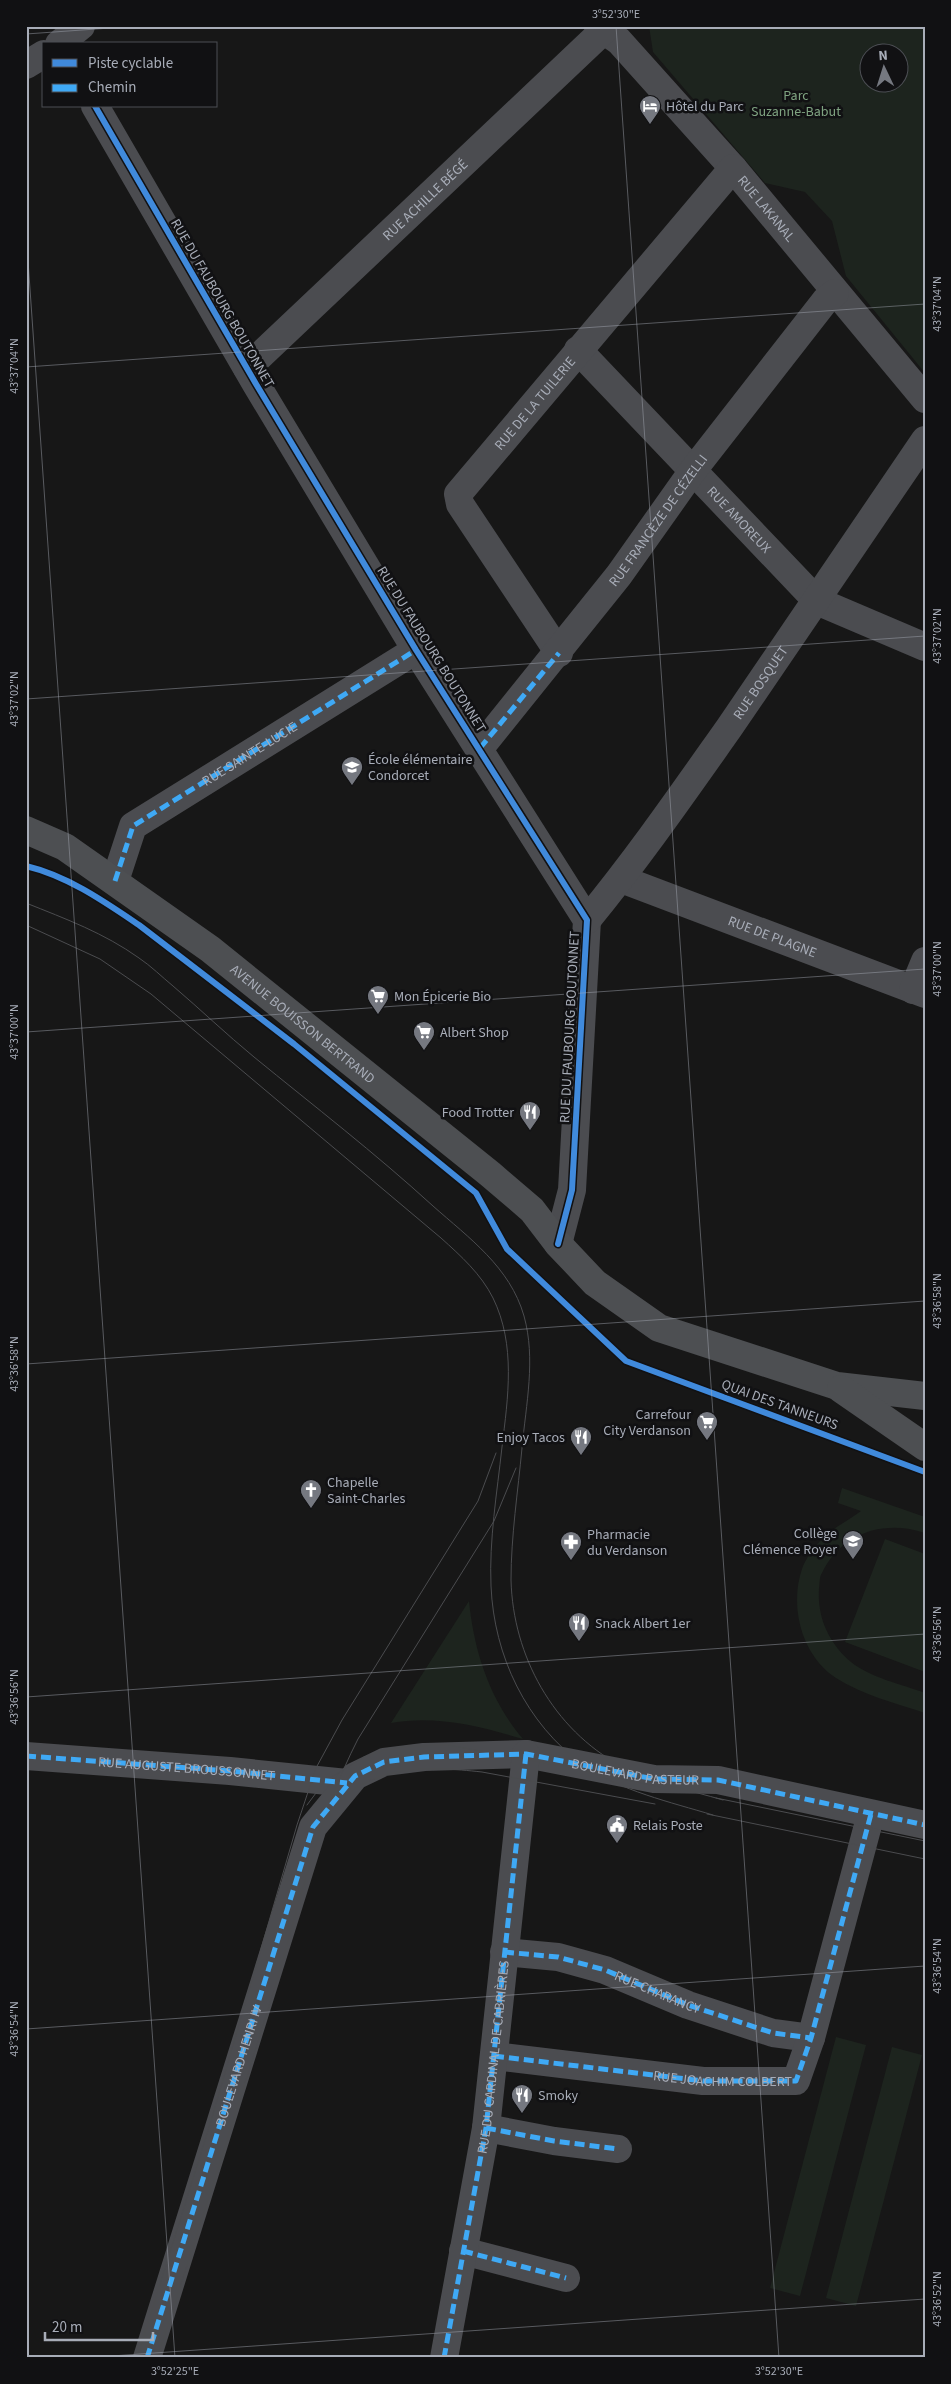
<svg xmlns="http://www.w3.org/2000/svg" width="951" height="2384" font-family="'Source Sans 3',sans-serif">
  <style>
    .green { fill: #1d241e; fill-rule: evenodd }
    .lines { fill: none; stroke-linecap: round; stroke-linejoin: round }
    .minor { stroke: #4b4c50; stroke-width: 28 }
    .major { stroke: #4d4f52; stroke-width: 28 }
    .tram { stroke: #4b4c4f; stroke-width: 1 }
    .quiet { stroke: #3fa9f5; stroke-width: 5; stroke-dasharray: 10 5; stroke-linecap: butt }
    .cycleway-casing { stroke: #111113; stroke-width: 9 }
    .cycleway { stroke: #408adc; stroke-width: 6 }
    .ticks { fill: none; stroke: #a8adb8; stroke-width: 1; stroke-opacity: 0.45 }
    .labels { text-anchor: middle; stroke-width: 5; stroke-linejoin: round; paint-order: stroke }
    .park-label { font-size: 14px; fill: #7fa381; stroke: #111113 }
    .poi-label { font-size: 14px; fill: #a8adb8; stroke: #111113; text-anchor: start }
    .street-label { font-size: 14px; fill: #a8adb8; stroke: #111113 }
    .neatline { fill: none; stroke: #a8adb8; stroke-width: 2 }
    .ticks-label { font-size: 12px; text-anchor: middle; fill: #a8adb8 }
  </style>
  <rect width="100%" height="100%" fill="#171717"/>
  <path class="green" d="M649,26h276v347l-79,-97 -14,-55 -27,-29 -40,-9 -112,-131zM868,52h30v30h-30z
    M842,1488l83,29v16c-41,-14 -84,0 -103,40 -3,4 -2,10 -3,15 -2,30 10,55 32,74 20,16 50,22 74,31v20c-30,-10 -62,-18 -89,-35 -34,-22 -47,-71 -34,-109 3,-10 12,-21 19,-29 10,-11 28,-20 40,-29l-23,-8z
    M885,1539l40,15v118l-80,-30z
    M469,1601c5,51 21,99 54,138 -44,-13 -87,-24 -132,-16z
    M836,2037l30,8 -66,251 -30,-8z
    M892,2047l30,8 -66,251 -30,-8z"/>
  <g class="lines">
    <g class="minor">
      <path id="s1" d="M598,26l21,15 114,127 192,231"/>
      <path d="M59,44l22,-18"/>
      <path d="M26,65l18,-11"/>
      <path d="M95,106l161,278 160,266 171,270 -15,270 -14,54"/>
      <path id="s2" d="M578,350l239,251 108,46"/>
      <path id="s3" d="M247,368l356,-337"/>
      <path id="s4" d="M559,653l-99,-149 -2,-10 275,-326"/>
      <path id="s5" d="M480,748l139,-173 75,-106 131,-168 10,-8"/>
      <path id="s6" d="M621,879l304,115"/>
      <path d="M115,881l18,-55 283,-176"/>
      <path id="s7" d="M587,920c51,-62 96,-127 142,-192 66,-96 131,-192 196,-288"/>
      <path d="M913,990l12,-29"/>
      <path d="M26,1756l204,15 117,12"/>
      <path id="s8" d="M504,1952l54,5 47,13 83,35 85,28 38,5"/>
      <path id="s9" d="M494,2056l209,25h93l15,-43 60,-224"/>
      <path d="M486,2128l68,13 64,8"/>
      <path d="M463,2251l103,27"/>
      <path id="s10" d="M147,2358l166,-531 42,-51 29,-14 40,-5 102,-3 128,25 64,1 207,45"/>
      <path id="s11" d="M444,2358l42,-230 40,-374"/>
    </g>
    <g class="major">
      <path id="s12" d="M26,830l39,17 145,102 280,225 42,36 26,34 37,39 64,45 178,58 88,10"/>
      <path d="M841,1389l84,58"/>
    </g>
    <path class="tram" d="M26,903c40,16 78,30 113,55 12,8 23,19 34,28 27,23 53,48 81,71 60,49 121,96 179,149 36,32 77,61 91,110 12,43 2,88 -2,132 -4,43 -11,88 -11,132 2,76 42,149 110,186 32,17 68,24 102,34
      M26,925l74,34 51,35 290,244c20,18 40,36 52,60 23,47 15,99 9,149 -5,46 -13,93 -11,139 3,70 35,137 92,179 38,26 87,37 130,50
      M618,1778l42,9
      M716,1798l209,43
      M307,1805l18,-24 39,-24 21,-7 24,-4 39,-1 141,26
      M330,1813c35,-49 98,-47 152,-41l173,32
      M707,1814l218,45
      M137,2358l74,-237 86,-296 19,-57 26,-48 136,-219 18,-48
      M157,2358c40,-123 79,-245 117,-368 25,-84 44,-173 84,-251l136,-218 22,-53"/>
    <g class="quiet">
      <path d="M480,748l79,-95"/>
      <path id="s13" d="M115,881l18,-55 283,-176"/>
      <path id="s14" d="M26,1756l204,15 117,12"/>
      <path d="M504,1952l54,5 47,13 83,35 85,28 38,5"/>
      <path d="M494,2056l209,25h93l15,-43 60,-224"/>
      <path d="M486,2128l68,13 64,8"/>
      <path d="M463,2251l103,27"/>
      <path d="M147,2358l166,-531 42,-51 29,-14 40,-5 102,-3 128,25 64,1 207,45"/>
      <path d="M444,2358l42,-230 40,-374"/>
    </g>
    <g class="cycleway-casing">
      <path id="cycleway" d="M95,106l161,278 160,266 171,270 -15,270 -14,54
        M26,866c42,10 79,36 113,59l155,119 182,149 31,56 119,112 299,111"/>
    </g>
    <use href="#cycleway" class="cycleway"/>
  </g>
  <path class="ticks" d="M616,26l163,2332M26,34l112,-8M26,232l149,2126M26,367l899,-63M26,699l899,-63M26,1032l899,-63M26,1364l899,-63M26,1697l899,-63M26,2029l899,-63M83,2358l842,-59"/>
  <defs>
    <g id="hotel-pin" transform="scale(1.125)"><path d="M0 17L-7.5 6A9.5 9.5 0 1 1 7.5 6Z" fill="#757880" stroke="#111113"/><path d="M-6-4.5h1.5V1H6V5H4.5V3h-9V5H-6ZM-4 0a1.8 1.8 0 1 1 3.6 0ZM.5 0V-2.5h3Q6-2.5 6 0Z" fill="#fff"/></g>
    <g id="school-pin" transform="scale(1.125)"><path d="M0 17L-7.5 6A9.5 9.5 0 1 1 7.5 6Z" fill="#757880" stroke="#111113"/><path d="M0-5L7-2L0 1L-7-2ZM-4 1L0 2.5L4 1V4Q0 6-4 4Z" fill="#fff"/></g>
    <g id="supermarket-pin" transform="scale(1.125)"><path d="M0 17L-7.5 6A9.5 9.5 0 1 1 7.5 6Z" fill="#757880" stroke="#111113"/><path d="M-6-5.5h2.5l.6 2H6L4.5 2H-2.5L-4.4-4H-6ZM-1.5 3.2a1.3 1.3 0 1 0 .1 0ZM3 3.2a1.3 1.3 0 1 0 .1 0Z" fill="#fff"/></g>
    <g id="restaurant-pin" transform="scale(1.125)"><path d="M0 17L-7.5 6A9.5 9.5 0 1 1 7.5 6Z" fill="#757880" stroke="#111113"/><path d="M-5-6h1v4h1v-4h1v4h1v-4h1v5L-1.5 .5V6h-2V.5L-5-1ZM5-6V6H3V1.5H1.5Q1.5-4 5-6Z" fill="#fff"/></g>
    <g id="church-pin" transform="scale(1.125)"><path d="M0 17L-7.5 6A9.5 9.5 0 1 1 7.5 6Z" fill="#757880" stroke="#111113"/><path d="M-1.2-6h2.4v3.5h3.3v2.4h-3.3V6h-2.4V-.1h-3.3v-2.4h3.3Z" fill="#fff"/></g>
    <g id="pharmacy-pin" transform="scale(1.125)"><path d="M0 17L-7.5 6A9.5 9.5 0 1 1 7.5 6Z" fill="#757880" stroke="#111113"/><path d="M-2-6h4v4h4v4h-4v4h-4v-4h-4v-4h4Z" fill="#fff"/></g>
    <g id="civic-pin" transform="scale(1.125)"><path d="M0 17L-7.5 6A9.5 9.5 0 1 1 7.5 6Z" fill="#757880" stroke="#111113"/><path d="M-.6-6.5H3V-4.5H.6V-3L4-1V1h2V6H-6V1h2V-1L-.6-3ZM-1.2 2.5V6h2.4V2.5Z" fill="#fff"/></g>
  </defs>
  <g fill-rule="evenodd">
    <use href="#hotel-pin" x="650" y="106"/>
    <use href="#school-pin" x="352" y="767"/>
    <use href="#supermarket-pin" x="378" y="996"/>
    <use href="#supermarket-pin" x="424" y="1032"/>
    <use href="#restaurant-pin" x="530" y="1112"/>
    <use href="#supermarket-pin" x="707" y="1422"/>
    <use href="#restaurant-pin" x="581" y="1437"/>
    <use href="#church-pin" x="311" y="1490"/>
    <use href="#school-pin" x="853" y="1541"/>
    <use href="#pharmacy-pin" x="571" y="1542"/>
    <use href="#restaurant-pin" x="579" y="1623"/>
    <use href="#civic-pin" x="617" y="1825"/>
    <use href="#restaurant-pin" x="522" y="2095"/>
  </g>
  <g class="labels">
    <g class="park-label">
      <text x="796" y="100">Parc<tspan x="796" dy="16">Suzanne-Babut</tspan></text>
    </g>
    <g class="poi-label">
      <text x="666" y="111">Hôtel du Parc</text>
      <text x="368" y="764">École élémentaire<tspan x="368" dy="16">Condorcet</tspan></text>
      <text x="394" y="1001">Mon Épicerie Bio</text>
      <text x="440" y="1037">Albert Shop</text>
      <text x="514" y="1117" text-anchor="end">Food Trotter</text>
      <text x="691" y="1419" text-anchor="end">Carrefour<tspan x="691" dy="16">City Verdanson</tspan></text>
      <text x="565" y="1442" text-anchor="end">Enjoy Tacos</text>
      <text x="327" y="1487">Chapelle<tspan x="327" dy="16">Saint-Charles</tspan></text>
      <text x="837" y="1538" text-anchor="end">Collège<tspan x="837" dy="16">Clémence Royer</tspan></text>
      <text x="587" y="1539">Pharmacie<tspan x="587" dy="16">du Verdanson</tspan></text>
      <text x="595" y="1628">Snack Albert 1er</text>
      <text x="633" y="1830">Relais Poste</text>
      <text x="538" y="2100">Smoky</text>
    </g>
    <g class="street-label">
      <text dy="5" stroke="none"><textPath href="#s3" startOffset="245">RUE ACHILLE BÉGÉ</textPath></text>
      <text dy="5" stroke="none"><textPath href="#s1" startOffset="249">RUE LAKANAL</textPath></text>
      <text transform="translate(223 303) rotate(60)" y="5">RUE DU FAUBOURG BOUTONNET</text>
      <text dy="5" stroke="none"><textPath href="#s4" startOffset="308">RUE DE LA TUILERIE</textPath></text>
      <text dy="5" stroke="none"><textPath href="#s2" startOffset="234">RUE AMOREUX</textPath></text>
      <text dy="5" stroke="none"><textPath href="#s5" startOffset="289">RUE FRANCÈZE DE CÉZELLI</textPath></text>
      <text transform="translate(432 649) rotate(58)" y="5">RUE DU FAUBOURG BOUTONNET</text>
      <text dy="5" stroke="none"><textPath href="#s7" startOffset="294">RUE BOSQUET</textPath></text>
      <text dy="5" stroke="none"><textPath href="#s13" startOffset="195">RUE SAINTE-LUCIE</textPath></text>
      <text dy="5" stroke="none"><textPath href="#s6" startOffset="162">RUE DE PLAGNE</textPath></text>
      <text dy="5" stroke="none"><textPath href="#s12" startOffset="339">AVENUE BOUISSON BERTRAND</textPath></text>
      <text transform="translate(569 1027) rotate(-87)" y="5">RUE DU FAUBOURG BOUTONNET</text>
      <text transform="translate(780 1404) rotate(20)" y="5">QUAI DES TANNEURS</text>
      <text dy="5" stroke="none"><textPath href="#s14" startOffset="161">RUE AUGUSTE BROUSSONNET</textPath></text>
      <text dy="5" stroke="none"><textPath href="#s10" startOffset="908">BOULEVARD PASTEUR</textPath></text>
      <text dy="5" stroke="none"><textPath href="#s8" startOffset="160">RUE CHARANCY</textPath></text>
      <text dy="5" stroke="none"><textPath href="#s11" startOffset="305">RUE DU CARDINAL DE CABRIÈRES</textPath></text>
      <text dy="5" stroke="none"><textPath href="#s10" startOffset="306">BOULEVARD HENRI IV</textPath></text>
      <text dy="5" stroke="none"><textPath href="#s9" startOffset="230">RUE JOACHIM COLBERT</textPath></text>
    </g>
  </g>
  <rect width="951" height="2384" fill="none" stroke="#111113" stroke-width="55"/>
  <rect x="42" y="42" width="175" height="65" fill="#111113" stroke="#4d4f55"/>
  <rect x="52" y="59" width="25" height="8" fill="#408adc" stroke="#4d4f55"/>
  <text x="88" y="68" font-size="15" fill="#a8adb8">Piste cyclable</text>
  <rect x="52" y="84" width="25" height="8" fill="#3fa9f5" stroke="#4d4f55"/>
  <text x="88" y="92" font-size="15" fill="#a8adb8">Chemin</text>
  <g transform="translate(884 68) rotate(356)"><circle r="24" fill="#111113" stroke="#4d4f55"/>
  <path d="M0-4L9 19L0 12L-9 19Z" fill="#757880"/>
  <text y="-8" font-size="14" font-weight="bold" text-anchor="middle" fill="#a8adb8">N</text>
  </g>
  <path d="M45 2332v8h108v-8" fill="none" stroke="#a8adb8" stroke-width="2.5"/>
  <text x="52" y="2332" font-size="15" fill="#a8adb8" stroke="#111113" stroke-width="4" paint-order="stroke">20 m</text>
  <rect x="28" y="28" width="896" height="2328" class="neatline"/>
  <g class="ticks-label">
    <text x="616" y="18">3°52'30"E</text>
    <text transform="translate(937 304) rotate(-90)" y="4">43°37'04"N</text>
    <text transform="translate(14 366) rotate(-90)" y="4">43°37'04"N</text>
    <text transform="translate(937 636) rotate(-90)" y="4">43°37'02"N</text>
    <text transform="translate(14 699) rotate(-90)" y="4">43°37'02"N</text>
    <text transform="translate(937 969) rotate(-90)" y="4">43°37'00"N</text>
    <text transform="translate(14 1032) rotate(-90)" y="4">43°37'00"N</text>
    <text transform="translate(937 1301) rotate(-90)" y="4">43°36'58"N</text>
    <text transform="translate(14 1364) rotate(-90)" y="4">43°36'58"N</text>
    <text transform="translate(937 1634) rotate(-90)" y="4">43°36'56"N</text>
    <text transform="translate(14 1697) rotate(-90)" y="4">43°36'56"N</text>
    <text transform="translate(937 1966) rotate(-90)" y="4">43°36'54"N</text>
    <text transform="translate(14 2029) rotate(-90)" y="4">43°36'54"N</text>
    <text transform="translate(937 2299) rotate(-90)" y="4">43°36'52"N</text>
    <text x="175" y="2375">3°52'25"E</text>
    <text x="779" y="2375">3°52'30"E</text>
  </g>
</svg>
